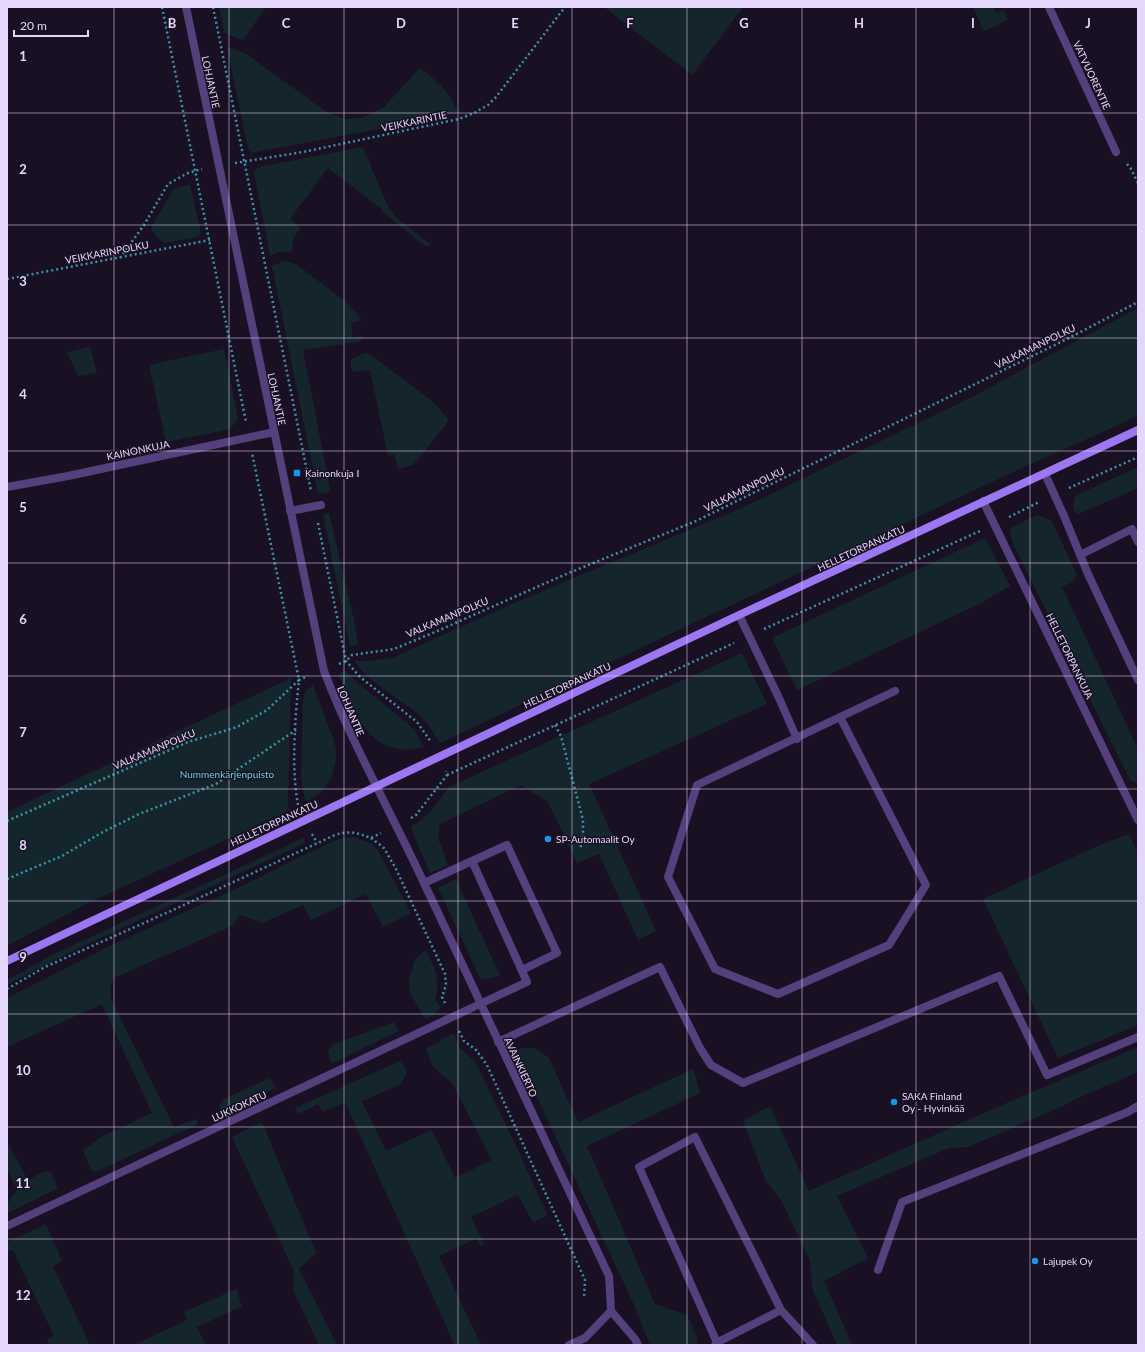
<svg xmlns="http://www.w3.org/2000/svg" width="1145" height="1352" font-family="Lato,sans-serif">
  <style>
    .green { fill: #14262c }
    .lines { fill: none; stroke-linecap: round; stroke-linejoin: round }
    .path { stroke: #3b92ab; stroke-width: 2.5; stroke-dasharray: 2 3; stroke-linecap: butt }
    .lane { stroke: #53407d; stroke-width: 8 }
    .street { stroke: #53407d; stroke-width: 8 }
    .secondary { stroke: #9c77f2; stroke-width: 8 }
    .grid { fill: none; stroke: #e5d6fb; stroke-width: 1; stroke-opacity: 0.55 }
    .poi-dot { fill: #1698e7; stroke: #191123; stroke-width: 1.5 }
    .labels { text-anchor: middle; stroke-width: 3; stroke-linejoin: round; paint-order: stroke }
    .street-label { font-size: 10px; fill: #e5d6fb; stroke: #191123 }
    .poi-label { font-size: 10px; fill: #e5d6fb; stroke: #191123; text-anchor: start }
    .park-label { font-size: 10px; fill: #69d1d4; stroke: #191123 }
    .grid-label { font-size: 13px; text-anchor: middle; font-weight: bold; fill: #e5d6fb; stroke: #191123; stroke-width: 3; stroke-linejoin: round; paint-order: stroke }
  </style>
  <rect width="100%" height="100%" fill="#191123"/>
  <path class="green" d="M219,7h47l-23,33 -19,-7z
    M604,7h139l-51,68z
    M973,7h20l4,6 6,-3 5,10 -24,11z
    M227,47l18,6 83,60 17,6 17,-1 22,-11 36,-39c18,14 28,22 38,44l-69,15 -137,26 -4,-4z
    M363,147l24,58 9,13 34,26 -3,3 -46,-36 1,-2 -54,-41 -38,51 11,9 -7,9 -3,15h-12l-9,4 -16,-84 2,-3 7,-3z
    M190,184l11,49 -3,4 -34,6 -8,-7 -5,-7 4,-9 19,-31z
    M285,261l11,3 49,37 12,12 4,7 -10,3 2,15 10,-2 -4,6 -56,8 27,139 -1,3 -11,2 -46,-228z
    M1138,308v107l-24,12 -99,44 -575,272c-7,-11 -14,-22 -23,-30 -15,-13 -56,-36 -62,-52h13l24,-3 122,-55 230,-96 224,-108z
    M90,347l7,26 -19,3 -11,-24z
    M224,349l14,70 -8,10 -64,13 -17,-77z
    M365,353l6,2 60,45 17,19 -1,4 -34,42 -15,4 -4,-15 -6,2 -18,-86 -17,2 -3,-9 2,-4z
    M1138,467v21l-60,26 -5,-5 1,-11 5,-4z
    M329,513l25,107 4,25 -8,2 -27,-132z
    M1037,515l15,6 25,54 -5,7 -10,5 76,162v34l-8,-3 -116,-234 -5,-17z
    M985,538l25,48 -29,17 -184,87 -25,-52z
    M742,653l25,51 -178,80 67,147 -18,9 -39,-86 -22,9 -29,-61 -27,-17 -81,39 -2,14 10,27 -18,8 -17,-40 -2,-7c17,-7 27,-25 38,-39z
    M346,671l12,12 50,41 7,7 9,16c-6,1 -13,3 -19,3 -40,-3 -51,-40 -65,-72v-6z
    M291,678l-3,127 2,5 -204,94 -79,42v-134z
    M313,685l20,53 3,11v11l-4,16 -6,10 -7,8 -13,8 -4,-16 -1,-10 2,-76 3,-9z
    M1129,834l9,19v172l-80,33 -75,-159 112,-52z
    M353,837l19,7 5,5 34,64 -28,14 -17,-33 -55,26 -8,-15 -41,18 -22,-8 -8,11 -118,52 -4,8 1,13 63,128 22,-8 2,5 -102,48 -5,-2 -8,-20 20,-14 49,-23 -50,-109 -95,43v-49l109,-55 120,-54 74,-37 29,-13z
    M303,838l2,5 -228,106 -70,36v-5l47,-26z
    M456,879l44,97 -19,4 -43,-92z
    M426,950c9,20 15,28 9,50l6,7 -8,9 -8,3 -15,-26 -1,-15 6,-19z
    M394,1022l5,9 -68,33 -3,-12 4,-7z
    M454,1033l5,14 17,16 44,91 27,61 -14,8 -15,-28 -47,22 13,27 -3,2 -4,-8 -38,18 42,89h-28l1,-1 -6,-14 -103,-228 -22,10 -5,-8 -20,10 -3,-6 105,-47 6,7 1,5 -6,11 -39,17 24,50 46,-21 23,48 37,-18 -40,-77 -19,-16 -7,-18z
    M1138,1047v25l-56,24 -19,10 -95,41 -19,1 -112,48 31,62 -44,23 28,64h-15l-25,-57 -2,-27 -30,-63 -14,-17 -23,-60 27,-15 39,85 209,-93z
    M523,1048h12l14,10 29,64 115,-53 7,24 -113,53 68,158 32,11 10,22 1,8h-48l-15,-38 -120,-257z
    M270,1078l6,10 -57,26 1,-10 4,-5z
    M262,1122l54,131 -17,16 38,76h-18l-26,-55 1,-19 -62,-134z
    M7,1142l21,38 17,-9 6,2 7,15 -50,25 -1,-9 10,-14 -10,-21z
    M46,1224l16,37 -9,5 37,79h-41l-2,-6 7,-3 -41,-86 -6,2v-10z
    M236,1289l6,17 -45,21 9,18h-72l53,-25 -3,-8z"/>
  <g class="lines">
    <path class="path" d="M162,7l84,415
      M213,7l98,484
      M235,163l68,-11 156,-33 15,-6 14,-8 8,-8 69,-90
      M1127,164l4,5 7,14
      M120,258l24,-33 24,-41 20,-11 14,-4
      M7,279l203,-39
      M1069,488l69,-31
      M1009,517l30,-15
      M318,523l28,138 14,16 57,45 14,20
      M764,629l216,-98
      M339,664l7,-3 6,-6 42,-6 41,-17 129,-57 132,-54 371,-182 71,-37
      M555,725l6,11 22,84v21l-3,7
      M447,775l287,-132
      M298,805c-7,-38 -3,-86 1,-125l9,-4
      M411,818l5,-3 31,-40 -1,-4
      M7,821l181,-79 49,-15 30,-17 32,-30 -47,-227
      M312,834l5,9
      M371,838l13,10 12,21 49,105 1,11 -4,12 3,6
      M7,879l55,-23 39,-23 38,-19 77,-30 80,-54
      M7,989l38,-22 128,-57 162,-75c14,-5 23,-2 36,3l10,-5
      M459,1031l5,10 12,9 11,15 98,215 -1,18"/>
    <path class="lane" d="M1045,474l19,42 24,58 50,106
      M290,511l31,-6
      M1080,555l52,-26 6,13
      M739,615l40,83 18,41
      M840,717l86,168 -37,60 -111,49 -63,-25 -47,-92 29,-92z
      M840,717l55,-26
      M472,861l35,-16 50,108 -35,17
      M424,883l48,-22 55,121 -47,22
      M498,1042l162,-75 40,81 11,17 32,18 256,-107 48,99 91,-38
      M611,1311l24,28 3,6
      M715,1345l1,-2 65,-33 32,35
      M718,1345l-79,-178 56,-30 86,173"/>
    <path class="street" d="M186,7l138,664c28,73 67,141 100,212 62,131 123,262 185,393l2,35 -26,27 -16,7
      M1049,7l67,145
      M7,487l61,-11 206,-44
      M983,501l155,319
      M7,1226l473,-222
      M878,1270l24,-68 226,-90 10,-6"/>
    <path class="secondary" d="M7,961l732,-346 399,-185"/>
  </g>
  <path class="grid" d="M114,7v1338M229,7v1338M344,7v1338M458,7v1338M572,7v1338M687,7v1338M802,7v1338M916,7v1338M1030,7v1338M7,113h1131M7,225h1131M7,338h1131M7,451h1131M7,563h1131M7,676h1131M7,789h1131M7,901h1131M7,1014h1131M7,1127h1131M7,1239h1131"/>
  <g class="poi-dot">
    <rect x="293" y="469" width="8" height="8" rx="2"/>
    <circle cx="548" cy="839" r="4"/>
    <circle cx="894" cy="1102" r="4"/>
    <circle cx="1035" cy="1261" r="4"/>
  </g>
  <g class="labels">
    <g class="street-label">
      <text transform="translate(1092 75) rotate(65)" y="4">VATVUORENTIE</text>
      <text transform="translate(211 82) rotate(78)" y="4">LOHJANTIE</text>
      <text transform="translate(414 121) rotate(-12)" y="4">VEIKKARINTIE</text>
      <text transform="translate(107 252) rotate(-11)" y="4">VEIKKARINPOLKU</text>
      <text transform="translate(1035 346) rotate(-26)" y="4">VALKAMANPOLKU</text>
      <text transform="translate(277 399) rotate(78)" y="4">LOHJANTIE</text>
      <text transform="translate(138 450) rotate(-12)" y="4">KAINONKUJA</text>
      <text transform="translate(744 489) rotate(-26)" y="4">VALKAMANPOLKU</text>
      <text transform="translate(861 548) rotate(-25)" y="4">HELLETORPANKATU</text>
      <text transform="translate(447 617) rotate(-23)" y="4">VALKAMANPOLKU</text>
      <text transform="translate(1070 656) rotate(64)" y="4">HELLETORPANKUJA</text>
      <text transform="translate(567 685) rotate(-25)" y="4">HELLETORPANKATU</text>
      <text transform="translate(351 711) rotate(67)" y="4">LOHJANTIE</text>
      <text transform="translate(154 749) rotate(-23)" y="4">VALKAMANPOLKU</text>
      <text transform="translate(274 823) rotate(-25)" y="4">HELLETORPANKATU</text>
      <text transform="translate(521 1067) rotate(65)" y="4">AVAINKIERTO</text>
      <text transform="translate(239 1106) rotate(-25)" y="4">LUKKOKATU</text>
    </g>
    <g class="poi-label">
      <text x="305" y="477">Kainonkuja I</text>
      <text x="556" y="843">SP-Automaalit Oy</text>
      <text x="902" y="1100">SAKA Finland<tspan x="902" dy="12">Oy - Hyvinkää</tspan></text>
      <text x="1043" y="1265">Lajupek Oy</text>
    </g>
    <g class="park-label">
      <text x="227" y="778">Nummenkärjenpuisto</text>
    </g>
  </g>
  <g class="grid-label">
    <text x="172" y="28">B</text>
    <text x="286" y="28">C</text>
    <text x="401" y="28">D</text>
    <text x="515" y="28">E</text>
    <text x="630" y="28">F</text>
    <text x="744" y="28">G</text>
    <text x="859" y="28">H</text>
    <text x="973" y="28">I</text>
    <text x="1088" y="28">J</text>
    <text x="23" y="61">1</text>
    <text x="23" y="174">2</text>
    <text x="23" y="286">3</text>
    <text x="23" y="399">4</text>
    <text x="23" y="512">5</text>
    <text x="23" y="624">6</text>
    <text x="23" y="737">7</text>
    <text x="23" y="850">8</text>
    <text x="23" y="962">9</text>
    <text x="23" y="1075">10</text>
    <text x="23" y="1188">11</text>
    <text x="23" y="1300">12</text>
  </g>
  <rect width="1145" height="1352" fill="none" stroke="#e5d6fb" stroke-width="16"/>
  <path d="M14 30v6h74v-6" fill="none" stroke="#e5d6fb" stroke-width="2"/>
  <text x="20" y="30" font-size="12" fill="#e5d6fb" stroke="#191123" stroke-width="3" paint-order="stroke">20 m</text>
</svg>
